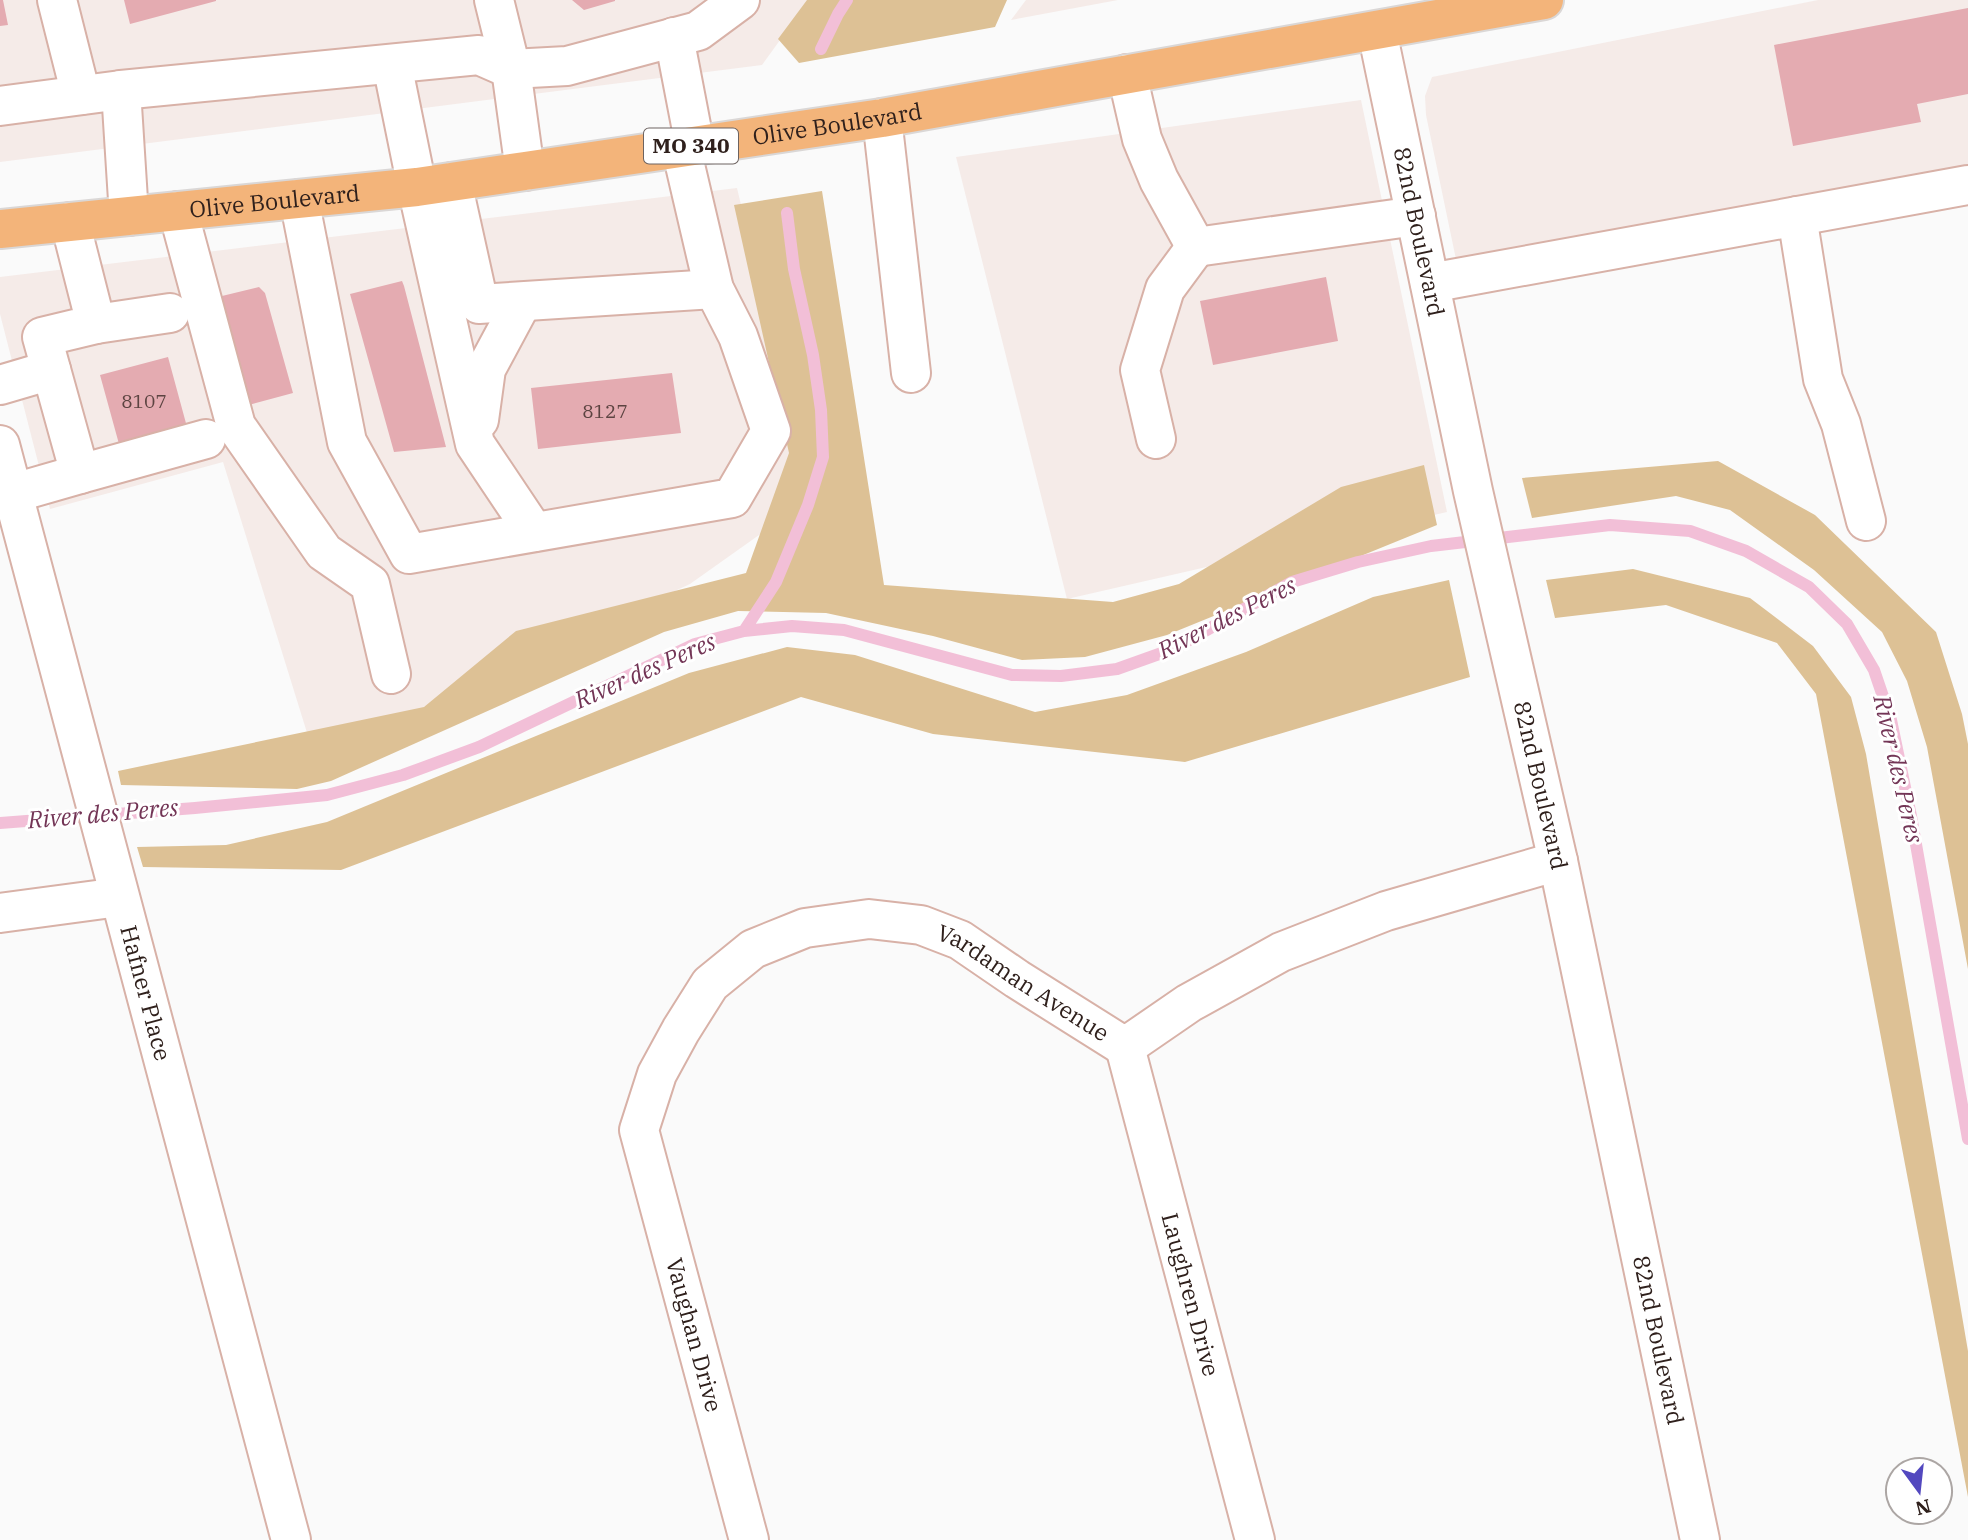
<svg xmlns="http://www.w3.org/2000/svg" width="1968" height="1540" font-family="'IBM Plex Serif',serif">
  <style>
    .built { fill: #f5ebe8 }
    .forest { fill: #ddc195 }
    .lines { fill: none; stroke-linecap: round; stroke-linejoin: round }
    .stream { stroke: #f2bfd7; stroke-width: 12 }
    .building { fill: #e4abb1 }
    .minor-casing { stroke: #d8b1a7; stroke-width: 42 }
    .major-casing { stroke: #dad7d6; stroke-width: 42 }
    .minor { stroke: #fff; stroke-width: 38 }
    .major { stroke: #f3b47a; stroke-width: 38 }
    .labels { text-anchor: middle; stroke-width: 6; stroke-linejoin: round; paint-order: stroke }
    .number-label { font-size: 19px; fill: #5c4341 }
    .shield { fill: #fff; stroke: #6d6360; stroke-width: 2 }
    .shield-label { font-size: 21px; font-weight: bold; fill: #2f201c }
    .street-label { font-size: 23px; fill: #2f201c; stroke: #fff }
    .water-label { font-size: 24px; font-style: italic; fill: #733556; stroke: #fff }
  </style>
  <rect width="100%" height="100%" fill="#fafafa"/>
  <path class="built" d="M0,0h809l-47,65 -762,97z
    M1026,0h92l-107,20z
    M1818,0h150v203l-505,90 -37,-178 -1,-19 7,-19z
    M1361,100l86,412 -380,87 -111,-442z
    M737,188l62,262 -30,78 -79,56 -283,131 -94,37 -90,-290 -173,47 -50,-195v-37z"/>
  <path class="forest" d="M807,0h200l-12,27 -196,36 -21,-24z
    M822,191l62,394 229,17 66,-18 162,-97 83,-22 13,60 -270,110 -82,22 -63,3 -89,-24 -107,-23 -88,-2 -74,21 -333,149 -34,8 -176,-4 -3,-14 306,-64 92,-76 230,-58 43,-120 -55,-248z
    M1718,461l97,54 121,117 26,82 6,30v225l-41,-222 -20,-66 -25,-49 -68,-62 -84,-60 -54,-14 -144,22 -10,-40z
    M1633,569l117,29 63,48 38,51 15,57 102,597v146l-152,-803 -39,-51 -111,-38 -111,13 -9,-38z
    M1449,580l21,97 -285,85 -252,-28 -132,-37 -460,173 -198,-3 -6,-20 89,-2 101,-23 362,-149 98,-26 68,8 180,57 92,-17 119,-43 127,-55z"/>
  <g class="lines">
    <path class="stream" d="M821,49l17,-35 9,-14
      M744,631l32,-49 32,-77 15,-48 -2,-47 -8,-55 -19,-86 -7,-56
      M0,823l195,-15 132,-13 76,-20 76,-28 216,-103 49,-13 48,-5 52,4 168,45 49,1 56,-7 56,-20 119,-67 66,-20 73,-16 179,-21 80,6 56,20 63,36 38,37 27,46 17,50 20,96 57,323"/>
  </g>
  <path class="building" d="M0,0h3l5,25 -8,1z
    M124,0h92v1l-86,23z
    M572,0h43v1l-31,9z
    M1968,8v86l-51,10 4,18 -128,24 -19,-101z
    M1326,277l12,64 -125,24 -13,-64z
    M402,281l2,5 42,161 -52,5 -44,-158z
    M259,287l6,6 28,100 -48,13 -28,-103 5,-7z
    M168,357l19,70 -68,17 -19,-69z
    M672,373l9,60 -143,16 -7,-61z"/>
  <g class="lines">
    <g class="minor-casing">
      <g id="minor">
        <path d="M57,0l24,95"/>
        <path d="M494,0l17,69 14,102"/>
        <path id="s1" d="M1377,31l96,460 85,370 142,679"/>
        <path d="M674,37l21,109"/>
        <path d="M392,64l25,123 58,257 59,88"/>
        <path d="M1127,74l15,65 17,41 37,67 220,-31"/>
        <path d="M121,90l8,126"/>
        <path d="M0,106l121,-16 358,-35 32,14 56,-3 131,-35 42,-31"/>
        <path d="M882,118l29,255"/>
        <path d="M452,182l27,122 235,-15"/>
        <path d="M299,199l48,243 62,112 323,-56 39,-67 -33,-95 -24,-47 -33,-141"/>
        <path d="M178,211l58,215 88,126 46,32 21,90"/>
        <path d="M1797,216l26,163 18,45 25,97"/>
        <path d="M1430,283l538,-98"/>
        <path d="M96,324l74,-11"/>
        <path d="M0,385l51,-15"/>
        <path d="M479,420l7,-51 36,-67"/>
        <path d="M1156,439l-16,-69 25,-81 31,-42"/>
        <path id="s2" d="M0,445l291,1095"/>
        <path d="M80,474l126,-35"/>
        <path d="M0,497l80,-23 -38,-137 54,-13 -26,-102"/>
        <path d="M0,913l119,-16"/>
        <path id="s3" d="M1125,1047l130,493"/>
        <path id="s4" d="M749,1540l-110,-410 18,-56 24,-44 29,-46 43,-35 52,-21 64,-9 52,6 39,15 57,39 108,68 64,-44 92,-51 105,-41 172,-50"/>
      </g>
    </g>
    <g class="major-casing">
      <g id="major">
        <path id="s5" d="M0,229l417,-42 108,-16 357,-53 662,-118"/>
      </g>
    </g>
    <use href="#minor" class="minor"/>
    <use href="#major" class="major"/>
  </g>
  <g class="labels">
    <g class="number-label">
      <text x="144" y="408">8107</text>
      <text x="605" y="418">8127</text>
    </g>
    <rect class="shield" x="644" y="128.5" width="94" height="35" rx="5"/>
    <g class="shield-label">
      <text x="691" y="153">MO 340</text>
    </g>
    <g class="street-label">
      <text dy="8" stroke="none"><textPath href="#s5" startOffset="844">Olive Boulevard</textPath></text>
      <text dy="8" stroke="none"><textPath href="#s5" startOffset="276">Olive Boulevard</textPath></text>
      <text dy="8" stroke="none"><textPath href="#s1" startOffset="205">82nd Boulevard</textPath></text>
      <text dy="8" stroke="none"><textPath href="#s1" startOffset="772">82nd Boulevard</textPath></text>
      <text dy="8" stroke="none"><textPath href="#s4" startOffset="934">Vardaman Avenue</textPath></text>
      <text dy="8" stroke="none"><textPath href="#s2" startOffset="567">Hafner Place</textPath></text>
      <text dy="8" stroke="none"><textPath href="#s3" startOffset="256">Laughren Drive</textPath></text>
      <text transform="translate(694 1335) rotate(75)" y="8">Vaughan Drive</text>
      <text dy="8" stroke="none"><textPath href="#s1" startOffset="1339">82nd Boulevard</textPath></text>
    </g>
    <g class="water-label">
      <text transform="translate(1227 618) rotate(-27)" y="8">River des Peres</text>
      <text transform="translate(645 671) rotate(-24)" y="8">River des Peres</text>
      <text transform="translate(1898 769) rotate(77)" y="8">River des Peres</text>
      <text transform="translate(103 814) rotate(-5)" y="8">River des Peres</text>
    </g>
  </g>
  <g transform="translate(1919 1491) rotate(165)"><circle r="33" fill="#ffffff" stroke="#aca6a4" stroke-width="2"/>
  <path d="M0-5L12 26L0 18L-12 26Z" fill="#5348bf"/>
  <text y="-10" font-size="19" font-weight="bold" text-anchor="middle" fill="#2f201c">N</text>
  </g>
</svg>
